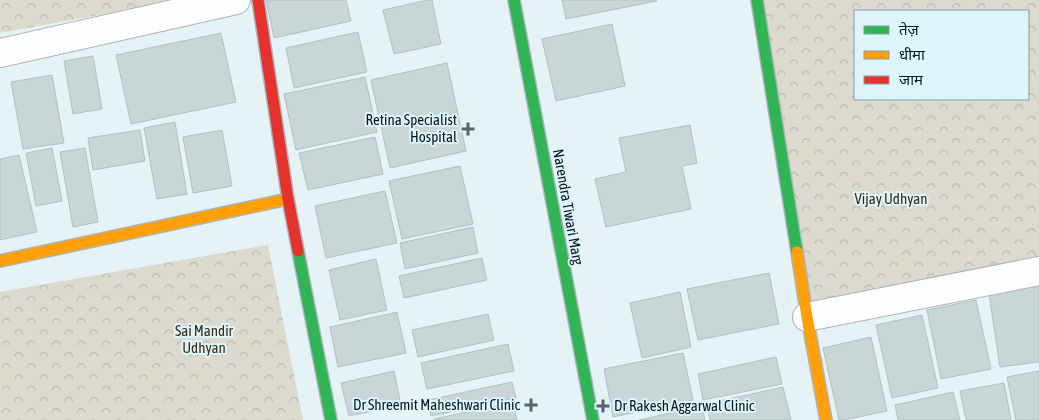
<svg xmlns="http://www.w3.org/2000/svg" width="1039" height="420" font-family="'Asap Condensed','Noto Sans Devanagari',sans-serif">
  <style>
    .forest { fill: url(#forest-crowns); fill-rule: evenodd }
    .building { fill: #cad5d8; stroke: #b5c0c3 }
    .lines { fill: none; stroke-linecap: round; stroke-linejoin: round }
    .street-casing { stroke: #abb6ba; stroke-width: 30 }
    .fast-casing { stroke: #abb6ba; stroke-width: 14 }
    .slow-casing { stroke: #abb6ba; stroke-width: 14 }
    .jam-casing { stroke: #abb6ba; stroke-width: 14 }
    .street { stroke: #fbfdfe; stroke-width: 28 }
    .fast { stroke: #30b455; stroke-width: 11 }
    .slow { stroke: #ff9f0a; stroke-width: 11 }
    .jam { stroke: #e5322d; stroke-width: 11 }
    .poi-dot { fill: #586468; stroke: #ddf6fe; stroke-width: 2 }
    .labels { text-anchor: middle; stroke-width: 4; stroke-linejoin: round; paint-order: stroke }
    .poi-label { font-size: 15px; fill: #0c171b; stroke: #ddf6fe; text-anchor: end }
    .park-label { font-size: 15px; fill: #3c2a0b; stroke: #ddf6fe }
    .street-label { font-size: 15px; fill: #0c171b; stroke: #ddf6fe }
  </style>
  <defs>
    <pattern id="forest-crowns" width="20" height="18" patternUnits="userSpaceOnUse" patternTransform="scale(1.25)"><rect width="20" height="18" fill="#dcd9cf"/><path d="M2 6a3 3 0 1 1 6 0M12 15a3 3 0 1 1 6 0" fill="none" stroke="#bcbab1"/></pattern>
  </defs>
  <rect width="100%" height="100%" fill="#e5f2f6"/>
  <path class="forest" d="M0,0h181l-181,33z
    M759,0h280v272l-232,45zM855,11h173v88h-173z
    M268,245l35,175h-303v-128z"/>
  <path class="building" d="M266,0h80l5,21 -77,17z
    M428,0h4l9,44 -47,10 -11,-44z
    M562,0h94l1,1 -91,18z
    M612,24l13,62 -69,15 -14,-62z
    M358,32l9,40 -73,16 -8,-40z
    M221,33l15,69 -105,22 -15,-69z
    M93,56l9,53 -29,5 -9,-53z
    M447,63l19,88 -76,17 -19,-88z
    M52,75l12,68 -41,6 -12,-67z
    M365,77l12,55 -81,18 -12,-56z
    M175,122l12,72 -30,5 -13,-71z
    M690,125l7,38 -15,3 9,43 -85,18 -11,-48 31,-7 -7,-34z
    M140,130l5,31 -52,9 -5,-32z
    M222,130l10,56 -39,7 -10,-56z
    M375,137l8,37 -75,16 -9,-37z
    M52,148l10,53 -26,5 -10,-53z
    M85,148l13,74 -25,5 -13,-75z
    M19,155l18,77 -37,8v-81z
    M460,166l13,58 -71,15 -13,-58z
    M385,191l12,52 -71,15 -11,-52z
    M473,227l5,26 -73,16 -5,-26z
    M482,258l5,22 -83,18 -5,-22z
    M376,259l11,51 -47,10 -11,-50z
    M769,273l10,51 -81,16 -11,-51z
    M1039,286v76l-39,5 -11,-73z
    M680,292l11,55 -49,11 -12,-55z
    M976,300l15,69 -50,10 -14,-69z
    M397,312l9,41 -68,14 -8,-40z
    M488,314l6,26 -76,17 -6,-27z
    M922,315l16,73 -46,10 -16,-73z
    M871,337l16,74 -43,9h-5l-16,-72z
    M508,344l6,27 -87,18 -6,-26z
    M683,353l10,47 -80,17 -9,-48z
    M776,357l6,27 -79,16 -5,-26z
    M394,371l7,34 -52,11 -8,-33z
    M1039,371v49h-23l-9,-43z
    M512,382l4,16 -85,18 -3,-16z
    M1004,383l7,37h-45l-6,-29z
    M783,387l8,33h-81l-4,-16z
    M953,392l7,28h-62l-3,-15z
    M513,402l4,18h-83v-1z
    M702,406l3,14h-66z"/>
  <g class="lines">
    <g class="street-casing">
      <path id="street" d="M0,53l236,-53
        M807,317l232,-46"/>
    </g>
    <g class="fast-casing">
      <path id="fast" d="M514,0l79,420
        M757,0l40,252
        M298,251l33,169"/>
    </g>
    <g class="slow-casing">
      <path id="slow" d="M797,252l10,65 19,103
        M0,261l288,-62"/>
    </g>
    <g class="jam-casing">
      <path id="jam" d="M258,0l30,199 10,52"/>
    </g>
    <use href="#street" class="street"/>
    <use href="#fast" class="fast"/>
    <use href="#slow" class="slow"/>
    <use href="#jam" class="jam"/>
  </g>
  <g class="poi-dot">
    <path d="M465.5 121.5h5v5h5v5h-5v5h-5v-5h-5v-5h5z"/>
    <path d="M528.5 397.5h5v5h5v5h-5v5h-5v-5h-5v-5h5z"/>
    <path d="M600.5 398.5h5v5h5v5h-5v5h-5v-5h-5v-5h5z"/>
  </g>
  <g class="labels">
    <g class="poi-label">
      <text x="457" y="125">Retina Specialist<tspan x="457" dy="17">Hospital</tspan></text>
      <text x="520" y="410">Dr Shreemit Maheshwari Clinic</text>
      <text x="614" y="411" text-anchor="start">Dr Rakesh Aggarwal Clinic</text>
    </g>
    <g class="park-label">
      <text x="891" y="204">Vijay Udhyan</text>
      <text x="204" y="336">Sai Mandir<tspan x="204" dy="17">Udhyan</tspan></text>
    </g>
    <g class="street-label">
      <text transform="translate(568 207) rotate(80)" y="5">Narendra Tiwari Marg</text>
    </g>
  </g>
  <rect x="854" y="10" width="175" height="90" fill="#ddf6fe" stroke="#899da3"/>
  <rect x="864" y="26" width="25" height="8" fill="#30b455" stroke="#899da3"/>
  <text x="899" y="35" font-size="15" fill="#0c171b">तेज़</text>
  <rect x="864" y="51" width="25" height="8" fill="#ff9f0a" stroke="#899da3"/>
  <text x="899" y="60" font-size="15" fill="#0c171b">धीमा</text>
  <rect x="864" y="76" width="25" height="8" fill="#e5322d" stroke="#899da3"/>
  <text x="899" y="85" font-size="15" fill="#0c171b">जाम</text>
</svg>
